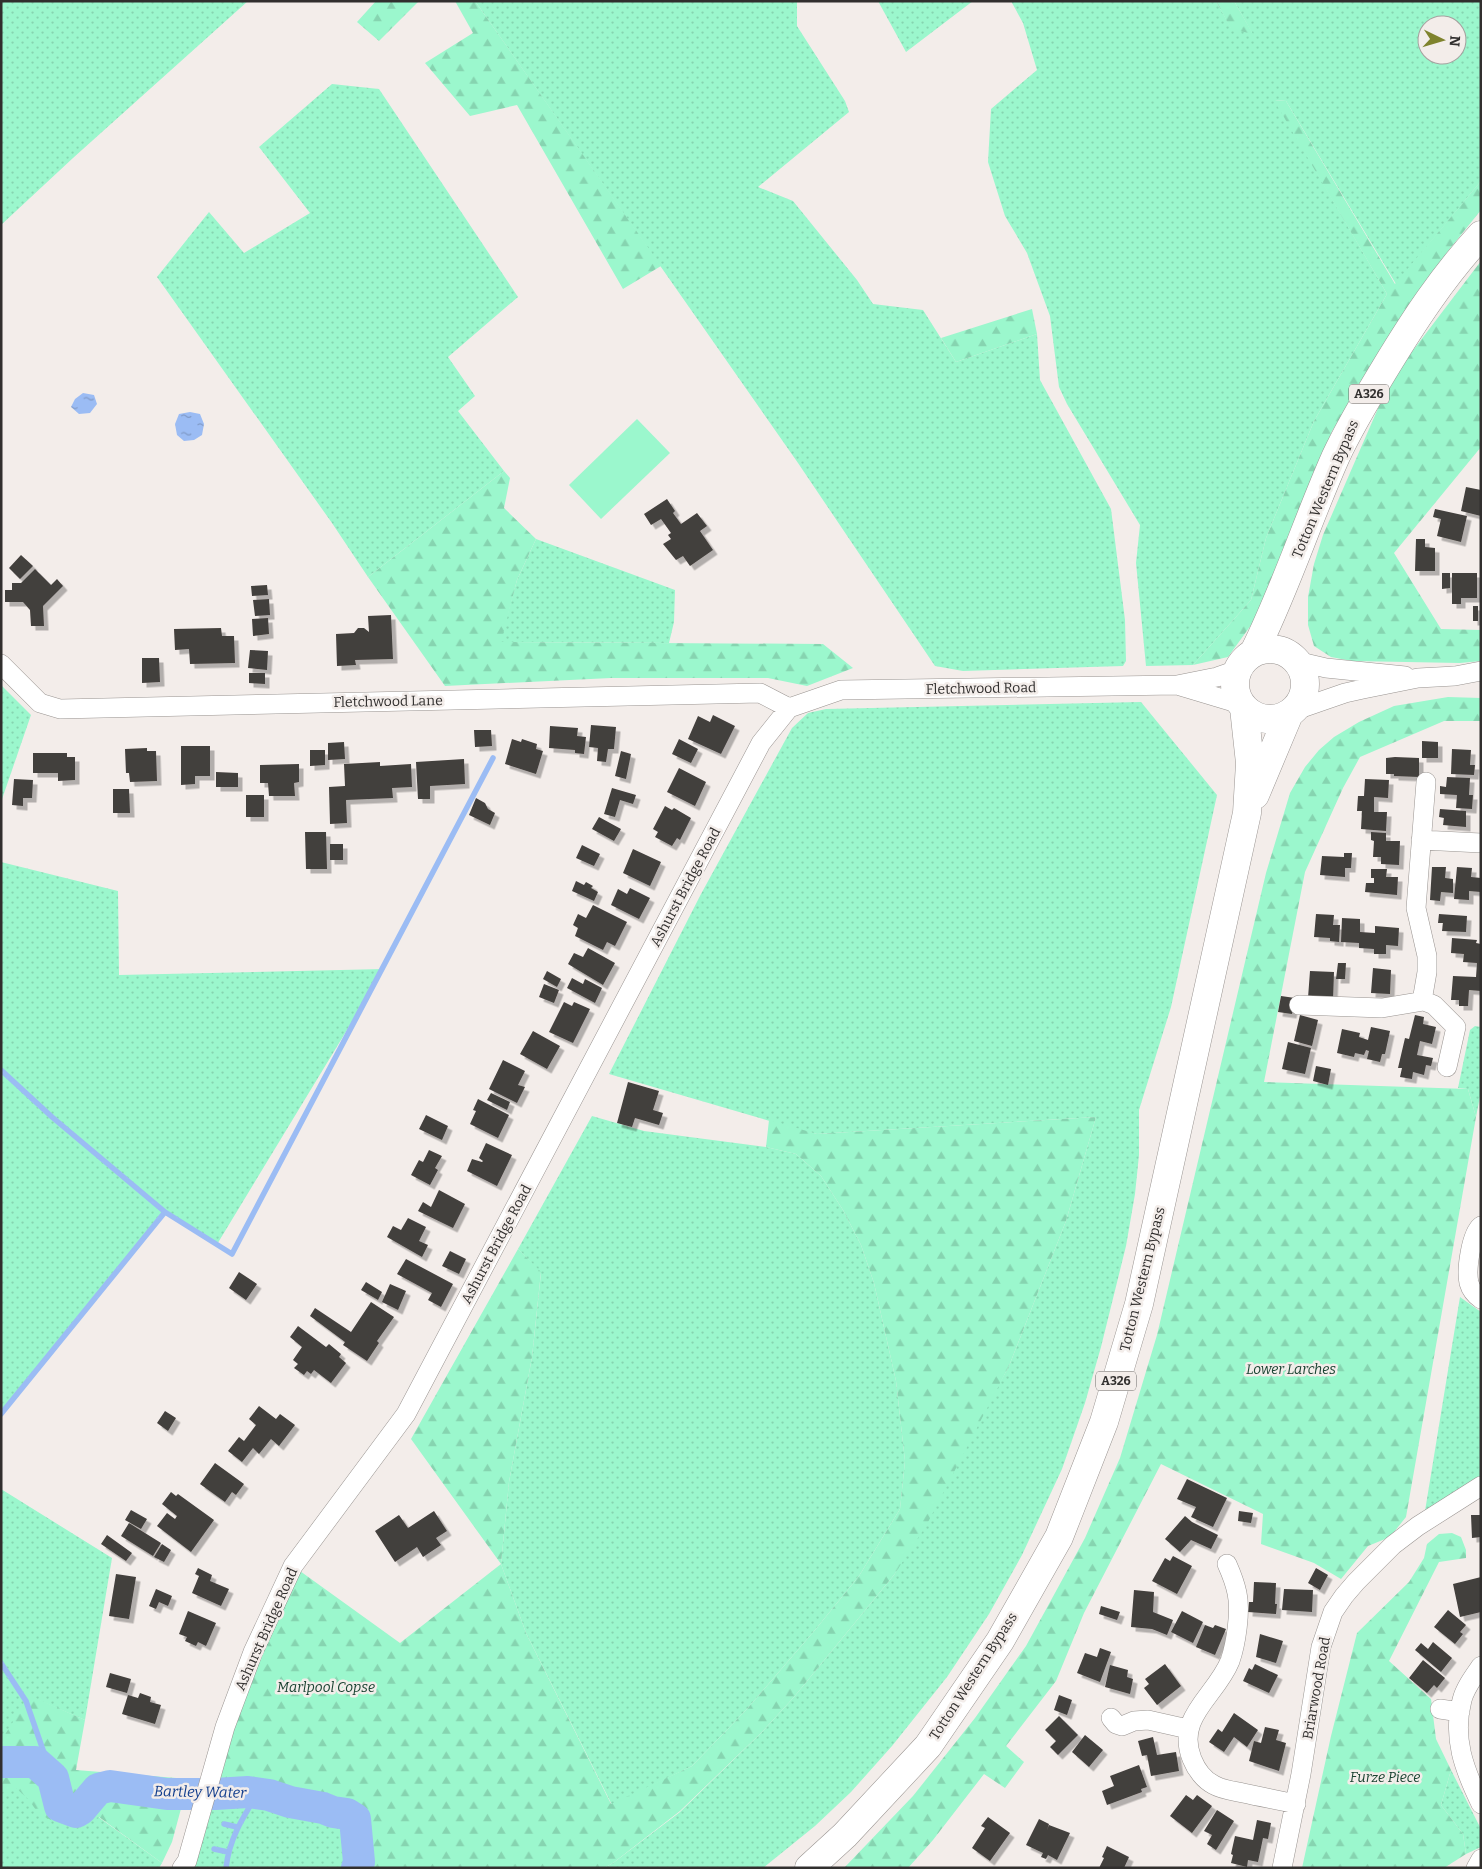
<svg xmlns="http://www.w3.org/2000/svg" width="1482" height="1869" font-family="Bitter,serif">
  <style>
    .grass { fill: url(#grass-dots); fill-rule: evenodd }
    .forest { fill: url(#forest-firs) }
    .pitch { fill: #9bf7cd }
    .water { fill: url(#water-ripples) }
    .lines { fill: none; stroke-linecap: round; stroke-linejoin: round }
    .stream { stroke: #9bbcf4; stroke-width: 5.5 }
    .river { stroke: #9bbcf4; stroke-width: 32 }
    .building { fill: #433f3c; filter: url(#shadow) }
    .minor-casing { stroke: #999491; stroke-width: 20 }
    .primary-casing { stroke: #999491; stroke-width: 29 }
    .minor { stroke: #fff; stroke-width: 19 }
    .primary { stroke: #fff; stroke-width: 28 }
    .labels { text-anchor: middle; stroke-width: 5; stroke-linejoin: round; paint-order: stroke }
    .shield { fill: #f3edea; stroke: #6b6866; stroke-width: 1 }
    .shield-label { font-size: 12px; font-weight: bold; fill: #312f2e }
    .street-label { font-size: 14px; fill: #312f2e; stroke: #f3edea }
    .park-label { font-size: 14px; font-style: italic; fill: #1a4332; stroke: #f3edea }
    .water-label { font-size: 15px; font-style: italic; fill: #123e8d; stroke: #f3edea }
  </style>
  <defs>
    <pattern id="grass-dots" width="8" height="8" patternUnits="userSpaceOnUse" patternTransform="scale(1.25)"><rect width="8" height="8" fill="#9bf7cd"/><path d="M2 2h.1M6 6h.1" fill="none" stroke="#86d4b0" stroke-width="1.8" stroke-linecap="round"/></pattern>
    <pattern id="forest-firs" width="22" height="20" patternUnits="userSpaceOnUse" patternTransform="scale(1.25)"><rect width="22" height="20" fill="#9bf7cd"/><path d="M5 1l3.5 6h-7zM16 11l3.5 6h-7z" fill="#86d4b0"/></pattern>
    <pattern id="water-ripples" width="26" height="14" patternUnits="userSpaceOnUse" patternTransform="scale(1.25)"><rect width="26" height="14" fill="#9bbcf4"/><path d="M2 4q2-2 4 0t4 0M15 11q2-2 4 0t4 0" fill="none" stroke="#7f99c6"/></pattern>
    <filter id="shadow"><feDropShadow dx="4.5" dy="4.5" stdDeviation="0" flood-color="#0004"/></filter>
  </defs>
  <rect width="100%" height="100%" fill="#f3edea"/>
  <path class="grass" d="M1,1h247l-175,157 -72,67z
    M475,1h322v25l48,75 4,11 -91,75 35,14 64,79 16,24 50,6 33,52 81,-28 3,46 71,129 14,111 1,41 -3,5 -160,5 -28,-5 -137,-203z
    M878,1h95l-67,51z
    M1011,1h205l15,27 21,5 -18,-32h247v180l-85,103 -110,-183 -11,-1 112,194 -73,127 -48,117 -15,62 -58,65 -47,1 -10,-103 4,-38 -73,-121 -8,-17 -9,-71 -23,-63 -22,-37 -17,-54 3,-53 46,-39 -14,-47zM1427,25h30v30h-30z
    M332,84l47,5 139,208 -70,60 27,39 -17,15 46,60 -136,106 -36,-54 -175,-246 52,-65 35,41 66,-40 -51,-66z
    M536,539l139,51 -1,32 -5,21 -169,-1 17,-62z
    M1,685l30,30 -30,87z
    M1141,702l76,93 -46,212 -32,103v45l-4,39 -9,52 -25,101 -16,56 -23,66 -40,86 -33,59 -42,63 -55,69 -41,46 -36,34 -52,42h-159l9,-5 67,-51 82,-80 32,-35 100,-122 115,-209 57,-145 30,-104 -279,17 -13,-3 -195,-57 92,-180 91,-166 16,-15 18,-4z
    M1,862l117,29 1,84 265,-6 -168,277 -51,-34 -137,171 -27,30z
    M1475,1026l6,1v64l-5,26 -8,-28 -10,-1 12,-58z
    M592,1116l52,15 122,16 30,7 25,22 22,34 18,35 13,38 22,98 9,80 -5,48 -41,67 -44,54 -68,79 -55,57 -80,39 -86,-172 -25,-69 8,-82 23,-125 9,-84 -23,-24z
    M1460,1297l21,15v167l-56,32z
    M1,1489l111,69 -27,162 -63,-27 50,105 90,65 -3,5h-158z
    M1451,1770l30,59v18l-15,7 -3,-20 -22,-29z
    M210,1781l57,11 31,18 40,2 20,14 -4,42h-171z"/>
  <path class="forest" d="M376,1h43l-40,40 -22,-19z
    M455,1h20l186,265 -38,23 -106,-184 -47,11 -45,-53 48,-30z
    M1216,1h18l19,33 -22,-5z
    M1274,100l12,1 109,183 86,-103v29l-33,41 -116,180 -70,179 -34,47 -35,8 58,-65 15,-62 48,-117 73,-127z
    M1481,261v186l-87,106 47,76 40,1v31l-21,2 -108,-2 -21,-4 -17,-11 -6,-21v-28l6,-33 9,-29 63,-145 25,-37z
    M1032,309l5,25 -81,28 -15,-24z
    M504,471l6,7 -6,30 32,31 -19,41 -16,62 322,2 30,24 -46,18 -39,-8h-157l-166,8 -77,-109z
    M1448,697l33,1v23h-37l-84,36 -17,31 -38,84 -41,210 204,7 8,28 -70,400 -16,20 -22,9 -27,33 -27,-16 -53,-19 2,-30 -102,-50 -77,149 -28,68 -50,65 18,16 -19,26 -21,-14 -51,66 -25,28h-64l69,-72 62,-78 51,-72 59,-108 35,-80 37,-123 109,-462 24,-80 15,-26 14,-17 15,-13 25,-15 35,-16z
    M1096,1117l-30,104 -57,145 -82,158 -33,51 -100,122 -32,35 -82,79 -67,52 -9,5h-245v-26l3,-20 -5,-7 -24,-10 -123,-24 83,-215 107,77 101,-79 -90,-125 107,-190 23,23 -9,85 -23,125 -8,82 25,69 85,171 81,-38 55,-57 68,-79 44,-54 41,-67 5,-48 -9,-80 -22,-98 -13,-38 -18,-35 -22,-34 -25,-22 -30,-7 3,-27 48,14z
    M1452,1533l9,4 5,13v8l-27,4 -50,99 42,38 5,40 15,31 -10,35 22,29 3,20 -22,14h-142l29,-132 26,-103 52,-51 15,-24 3,-14 12,-10z
    M22,1692l63,28 -9,50 113,9 -17,63 -10,21 -63,-46 -25,8 -19,-3 -16,-8 -11,-15 -12,-11 -15,4v-51l25,-40z"/>
  <path class="pitch" d="M637,419l33,34 -69,66 -32,-34z"/>
  <path class="water" d="M83,393l11,2 3,9 -7,9 -11,1 -8,-7 4,-8z
    M190,412l10,2 4,10 -2,11 -8,5 -10,1 -7,-6 -2,-11 4,-10z"/>
  <g class="lines">
    <path class="stream" d="M1,1070l51,47 113,95
      M1,1414l164,-202 67,42 261,-496
      M1,1663l25,38 26,75
      M224,1824l13,3
      M214,1849l14,3
      M226,1868c3,-29 17,-51 32,-75"/>
    <path class="river" d="M1,1762h34l18,16 7,28 16,6 5,-3 17,-20 12,-3 57,8h48l33,-2 21,3 21,7 33,6 10,4 14,2 8,5 4,43 -2,6"/>
  </g>
  <path class="building" d="M1466,487l15,3v26l-20,-5z
    M667,499l8,12 -2,2 8,11 16,-11 10,13 -7,5 13,19 -23,16 -7,-10 -7,4 -13,-16 8,-5 -3,-4 3,-2 -10,-14 -10,6 -7,-11z
    M1435,509l32,7 -6,26 -24,-6 4,-17 -8,-2z
    M1416,539h9v8l10,1v23h-20z
    M21,555l12,11 -13,13 -11,-11z
    M35,569l16,16 6,-6 6,7 -20,20 1,20h-13l-1,-16 -7,-8h-18v-12h7v-7h9z
    M1442,573h8v15l-8,1z
    M1452,573h25v25h-16v6h-9z
    M267,585l1,10 -16,1 -1,-10z
    M269,599l1,16 -15,1 -2,-16z
    M1473,606h5v15h-5z
    M391,615l2,44 -38,1 1,5 -19,1 -1,-32 18,-1 4,-5h6l5,4 -1,-16z
    M268,618l1,16 -16,2 -1,-17z
    M221,628l1,8h12l1,27 -45,1 -1,-15 -14,1 -1,-21z
    M250,650l18,1 -1,19 -19,-2z
    M142,658h17l1,24 -18,1z
    M249,673h16v11l-16,-1z
    M713,715l22,11 -14,28 -33,-15 10,-23 12,6z
    M591,725l25,2 -2,22h-6l-2,13 -9,-1 1,-13 -9,-1z
    M550,726l28,2 -1,8 9,1 -2,17 -9,-1v-3l-26,-2z
    M474,730h17l1,16 -17,1z
    M512,739l9,3 1,-3 15,5 -1,5 7,2 -7,23 -31,-10z
    M679,739l19,10 -7,14 -19,-9z
    M1422,741l16,1v16h-16z
    M344,742l1,17 -17,1v-17z
    M181,746h29v30h-15v8l-14,1z
    M147,748v3h9l1,30 -27,1 -1,-9h-3l-1,-24z
    M1452,749l19,1 -1,15h5l-1,10 -23,-1z
    M310,750h15v15l-15,1z
    M621,751l10,3 -5,25 -11,-3z
    M33,753h34v4h8v23l-17,1v-8h-25z
    M1395,757l24,1v19l-25,-1v-2h-8v-16z
    M464,759l1,25 -35,2v13h-12l-2,-37z
    M380,762v4l31,-2 1,23 -20,1 1,10 -47,2 1,23 -17,1 -1,-37 16,-1 -1,-22z
    M299,764v18l-5,1 1,13h-26l-1,-13h-8v-18z
    M679,768l27,14 -11,24 -28,-14z
    M216,772l22,1v14h-22z
    M1447,777l23,1 -1,17h4l-1,14 -16,-1 1,-13 -17,-1v-8l6,1z
    M14,779l19,1 -1,18h-9v8l-11,-1z
    M1365,779l24,1 -1,18 -14,-1v15h13l-1,19 -25,-2 1,-18h-5l1,-15h6z
    M612,788l24,7 -3,9 -13,-4 -5,17 -11,-3z
    M113,789h16l1,24h-17z
    M246,795h18v22h-18z
    M476,798l9,5 3,6 7,4 -5,12 -21,-10z
    M665,806l7,4 2,-2 17,10 -11,22 -3,-2 -5,8 -17,-9 3,-5 -5,-3z
    M1440,809l26,2v16l-23,-2 1,-7 -5,-1z
    M599,817l22,12 -7,12 -22,-12z
    M305,832h21l1,37h-21z
    M1371,832l15,1v8h14l-1,24 -18,-1v-7h-8l1,-16 -3,-1z
    M330,844h13v16h-13z
    M582,845l18,9 -6,12 -18,-8z
    M633,849l28,13 -11,24 -27,-13z
    M1344,853h8l-1,15h-6v9l-25,-2 2,-19 22,1z
    M1432,867h14l-1,11 8,1v14l-12,-1 -1,9 -10,-1z
    M1457,867l15,1 -1,9 10,1v14l-12,-1v9l-15,-1z
    M1371,869h16l-1,8h12l-1,18 -32,-3 1,-9h8v-5h-3z
    M576,881l8,4 2,-3 7,4 -2,2 7,4 -4,9 -22,-10z
    M630,888l20,10 -11,21 -28,-14 7,-16 9,5z
    M593,905l34,17 -12,24 -8,-4 -4,8 -28,-14 3,-8 -5,-3 5,-11 8,4z
    M1316,914l18,1 -1,10h7l-1,17 -9,-1v-3l-16,-1z
    M1439,914l28,2 -1,16 -24,-1 1,-8h-5z
    M1342,918l18,1v13l15,1v-7l24,2 -1,18 -12,-1v9h-12v-5l-15,-1v-5l-18,-1z
    M1452,938l25,2 -1,3 5,1v47l-12,-1 -1,16h-9v-6h-8l2,-24 23,1 1,-14 -14,-1 1,-8 -13,-1z
    M588,948l27,15 -12,22 -35,-21 6,-11 9,4z
    M1338,963h8l-1,16h-9z
    M1373,968l18,2 -1,24 -19,-1z
    M547,971l14,8 -4,8 -14,-8z
    M1310,971l24,1 -1,28 -25,-2z
    M572,978l11,6 2,-5 17,9 -7,15 -28,-15z
    M544,984l15,6 -5,13 -15,-6z
    M1281,996l14,2 -3,16 -14,-2z
    M564,1002l8,4 2,-4 16,7 -17,34 -24,-11z
    M1300,1015l18,5 -6,26 -18,-5z
    M1415,1015l9,2 -1,7 13,3 -4,17 -12,-3 -3,14 16,3 -2,8 -5,-1 -2,10 -11,-3 -1,7 -12,-2 2,-9h-4l7,-30 4,1z
    M1371,1027l19,4 -5,23h-3l-2,8 -13,-3 2,-8 -3,-1 -2,5 -9,-2 -1,4 -17,-4 5,-24 18,4 -1,4 9,3z
    M533,1031l27,15 -13,23 -27,-15z
    M1288,1042l23,6 -6,26 -23,-5z
    M503,1060l22,11 -7,14 7,2 -8,16 -28,-14z
    M1316,1066l15,3 -3,16 -15,-4z
    M628,1082l31,9 -6,19 10,3 -4,12 -24,-7 -3,9 -15,-4z
    M491,1093l19,9 -3,8 -20,-10z
    M478,1099l31,16 -11,23 -28,-14 6,-13 -3,-1z
    M426,1115l22,11 -6,14 -23,-11z
    M486,1143l26,12 -15,31 -30,-15 5,-12 10,3 1,-1 -4,-3z
    M429,1150l13,6 -7,12 3,2 -8,15 -19,-10 8,-15 4,2z
    M439,1190l26,14 -12,24 -35,-17 5,-9 8,5z
    M408,1218l18,9 -7,14 9,4 -6,12 -35,-20 6,-11 8,4z
    M450,1251l16,8 -7,15 -17,-8z
    M406,1259l47,25 -12,23 -13,-7 4,-7 -35,-19z
    M239,1272l18,12 -11,16 -17,-12z
    M366,1282l16,10 -4,8 -17,-10z
    M390,1284l16,7 -8,19 -16,-8z
    M371,1302l23,15 -17,24 2,2 -12,18 -24,-16 2,-3 -35,-26 5,-8 36,24z
    M298,1326l28,21 3,-3 12,10 -2,3 7,6 -15,20 -17,-13 -3,4 -4,-3 -3,4 -10,-7 4,-4 -5,-4 9,-13 -12,-10z
    M259,1406l17,13 4,-5 15,11 -16,21 -8,-7 -12,15 -6,-6 -11,14 -14,-11 11,-14 5,4 12,-16 -7,-6z
    M165,1411l11,7 -8,13 -11,-8z
    M215,1463l29,21 -8,11 -4,-3 -7,10 -25,-18z
    M1187,1479l40,19 -14,29 -22,-10 5,-10 -19,-8z
    M171,1492l5,4 2,-2 36,26 -23,32 -34,-26 10,-13 8,6 2,-3 -15,-12z
    M131,1510l16,9 -6,10 -16,-9z
    M434,1511l13,20 -11,7 5,7 -18,12 -6,-10 -22,15 -20,-31 24,-16 9,13z
    M1239,1511l14,2 -2,10 -13,-2z
    M1471,1515h10v22l-9,1z
    M1185,1516l7,6 26,13 -7,14 -20,-9 -11,12 -15,-13z
    M129,1523l32,20 -8,13 -32,-20z
    M107,1535l25,18 -6,8 -25,-17z
    M162,1544l9,6 -7,12 -10,-5z
    M1173,1556l19,10 -15,28 -25,-13 13,-23 5,3z
    M198,1568l14,7 -2,6 19,8 -8,17 -29,-13 7,-17 -4,-2z
    M1316,1568l12,7 -8,15 -12,-7z
    M116,1574l20,3 -7,42 -20,-3z
    M1481,1577v35l-21,5 -7,-33z
    M1254,1582l22,1 -1,21h2l-1,10 -28,-2 1,-10h4z
    M156,1589l16,7 -4,10 -9,-4 -3,7 -7,-3z
    M1284,1589l29,1 -1,22 -30,-2z
    M1134,1590l20,2 -1,20 20,8 -6,15 -15,-6 -21,-2z
    M1101,1606l19,6 -3,8 -18,-6z
    M1448,1610l18,15 -6,7 3,2 -8,10 -21,-17z
    M188,1611l28,12 -10,23 -8,-4 -2,4 -11,-5 2,-4 -8,-3z
    M1182,1611l21,11 -10,21 -22,-11z
    M1205,1625l8,3 2,-3 11,4 -11,26 -19,-8z
    M1260,1634l23,7 -7,22 -20,-6z
    M1433,1642l19,16 -11,14 -26,-22 6,-7 7,6z
    M1100,1648l11,4 -11,30 -23,-9 8,-20 12,4z
    M1423,1660l22,18 -8,10 -3,-3 -7,8 -18,-15z
    M1165,1664l16,22 -24,19 -13,-17 5,-4 -4,-5z
    M1255,1664l23,11 -9,18 -26,-12 6,-13 3,2z
    M1110,1665l18,5 -1,7 6,2 -3,15 -25,-7z
    M110,1673l21,6 -4,14 -21,-6z
    M140,1693l11,4 -1,5 11,3 -6,19 -33,-10 6,-19 10,3z
    M1059,1695l13,5 -5,15 -13,-5z
    M1234,1713l24,17 -11,17 -13,-10 -10,15 -15,-10 9,-13 4,3z
    M1059,1716l19,19 -20,20 -8,-8 6,-6 -11,-11z
    M1265,1727l14,3 -3,10 10,3 -7,28 -30,-10 5,-20 7,2z
    M1085,1735l18,15 -14,17 -17,-15z
    M1153,1737l4,18 19,-3 3,19 -28,5 -4,-21 -5,1 -4,-15z
    M1139,1765l8,22 -6,2 1,3 -35,13 -5,-14 12,-5 -4,-10z
    M1186,1795l7,5 4,-5 15,11 -20,27 -22,-17z
    M1217,1810l17,11 -18,29 -9,-6 5,-9 -8,-4z
    M988,1817l22,16 -20,28 -18,-13 13,-20 -4,-2z
    M1039,1819l10,5 -2,6 2,-5 21,8 -13,27 -9,-5 -2,4 -5,-2 2,-4 -17,-8z
    M1257,1820l14,3 -3,16 -5,-1 -5,24 -10,-2 -1,7 -16,-4 2,-8 -2,-1 4,-18 18,4z
    M1107,1846l22,11 -5,11h-25l5,-10 -2,-1z"/>
  <g class="lines">
    <g class="minor-casing">
      <path id="minor" d="M1296,661l30,7 79,8
        M1,664l39,39 20,6 700,-16 29,15
        M1180,686l60,18
        M789,708l52,-18 336,-5 40,-8 20,-7
        M1293,711l52,-18 18,-4 55,-11 37,-2 26,-5
        M1421,840l60,3
        M1422,1001l5,-29v-16l-11,-48 10,-126
        M1299,1005l83,3 42,-7 10,4 22,22 -9,40
        M1481,1226c-10,8 -15,44 -12,57 2,7 6,12 12,16
        M1227,1564c4,9 8,19 10,29 4,18 -1,51 -7,68 -14,35 -55,56 -38,98 4,10 12,21 22,26 9,5 20,6 29,8 18,4 35,7 53,11
        M1481,1666c-7,10 -16,22 -19,34 -10,38 2,69 19,104
        M1440,1709l20,3
        M1111,1718l5,6 6,2 12,-5 14,-1 40,9
        M182,1868l5,-7 38,-134 28,-75 40,-86 113,-152 355,-671 28,-35
        M1282,1868l19,-94 20,-127 12,-35 11,-16 12,-14 37,-37 25,-19 63,-40
        M1476,1868l5,-9"/>
    </g>
    <g class="primary-casing">
      <path id="primary" d="M1235 684a35 35 0 1 1 70 0a35 35 0 1 1-70 0Z
        M1254,652c32,-64 53,-131 82,-196 14,-30 31,-58 48,-86 29,-48 59,-94 97,-135
        M1255,795l34,-81
        M809,1868l36,-33 83,-89 72,-105 59,-104 45,-115 35,-118 108,-491 3,-50 -6,-55"/>
    </g>
    <use href="#minor" class="minor"/>
    <use href="#primary" class="primary"/>
  </g>
  <g class="labels">
    <g class="shield">
      <rect x="1349" y="384.5" width="40" height="19" rx="4"/>
      <rect x="1096" y="1371.5" width="40" height="19" rx="4"/>
    </g>
    <g class="shield-label">
      <text x="1369" y="398">A326</text>
      <text x="1116" y="1385">A326</text>
    </g>
    <g class="street-label">
      <text transform="translate(1325 489) rotate(-67)" y="5">Totton Western Bypass</text>
      <text transform="translate(981 688) rotate(-1)" y="5">Fletchwood Road</text>
      <text transform="translate(388 701) rotate(-1)" y="5">Fletchwood Lane</text>
      <text transform="translate(685 887) rotate(-62)" y="5">Ashurst Bridge Road</text>
      <text transform="translate(496 1244) rotate(-62)" y="5">Ashurst Bridge Road</text>
      <text transform="translate(1142 1279) rotate(-76)" y="5">Totton Western Bypass</text>
      <text transform="translate(266 1629) rotate(-66)" y="5">Ashurst Bridge Road</text>
      <text transform="translate(973 1676) rotate(-57)" y="5">Totton Western Bypass</text>
      <text transform="translate(1316 1688) rotate(-80)" y="5">Briarwood Road</text>
    </g>
    <g class="park-label">
      <text x="1291" y="1374">Lower Larches</text>
      <text x="326" y="1692">Marlpool Copse</text>
      <text x="1385" y="1782">Furze Piece</text>
    </g>
    <g class="water-label">
      <text transform="translate(200 1792) rotate(1)" y="5">Bartley Water</text>
    </g>
  </g>
  <rect width="1482" height="1869" fill="none" stroke="#312f2e" stroke-width="5"/>
  <g transform="translate(1442 40) rotate(95)"><circle r="24" fill="#f3edea" stroke="#a5a19f"/>
  <path d="M0-4L9 19L0 12L-9 19Z" fill="#7f832d"/>
  <text y="-8" font-size="14" font-weight="bold" text-anchor="middle" fill="#312f2e">N</text>
  </g>
</svg>
